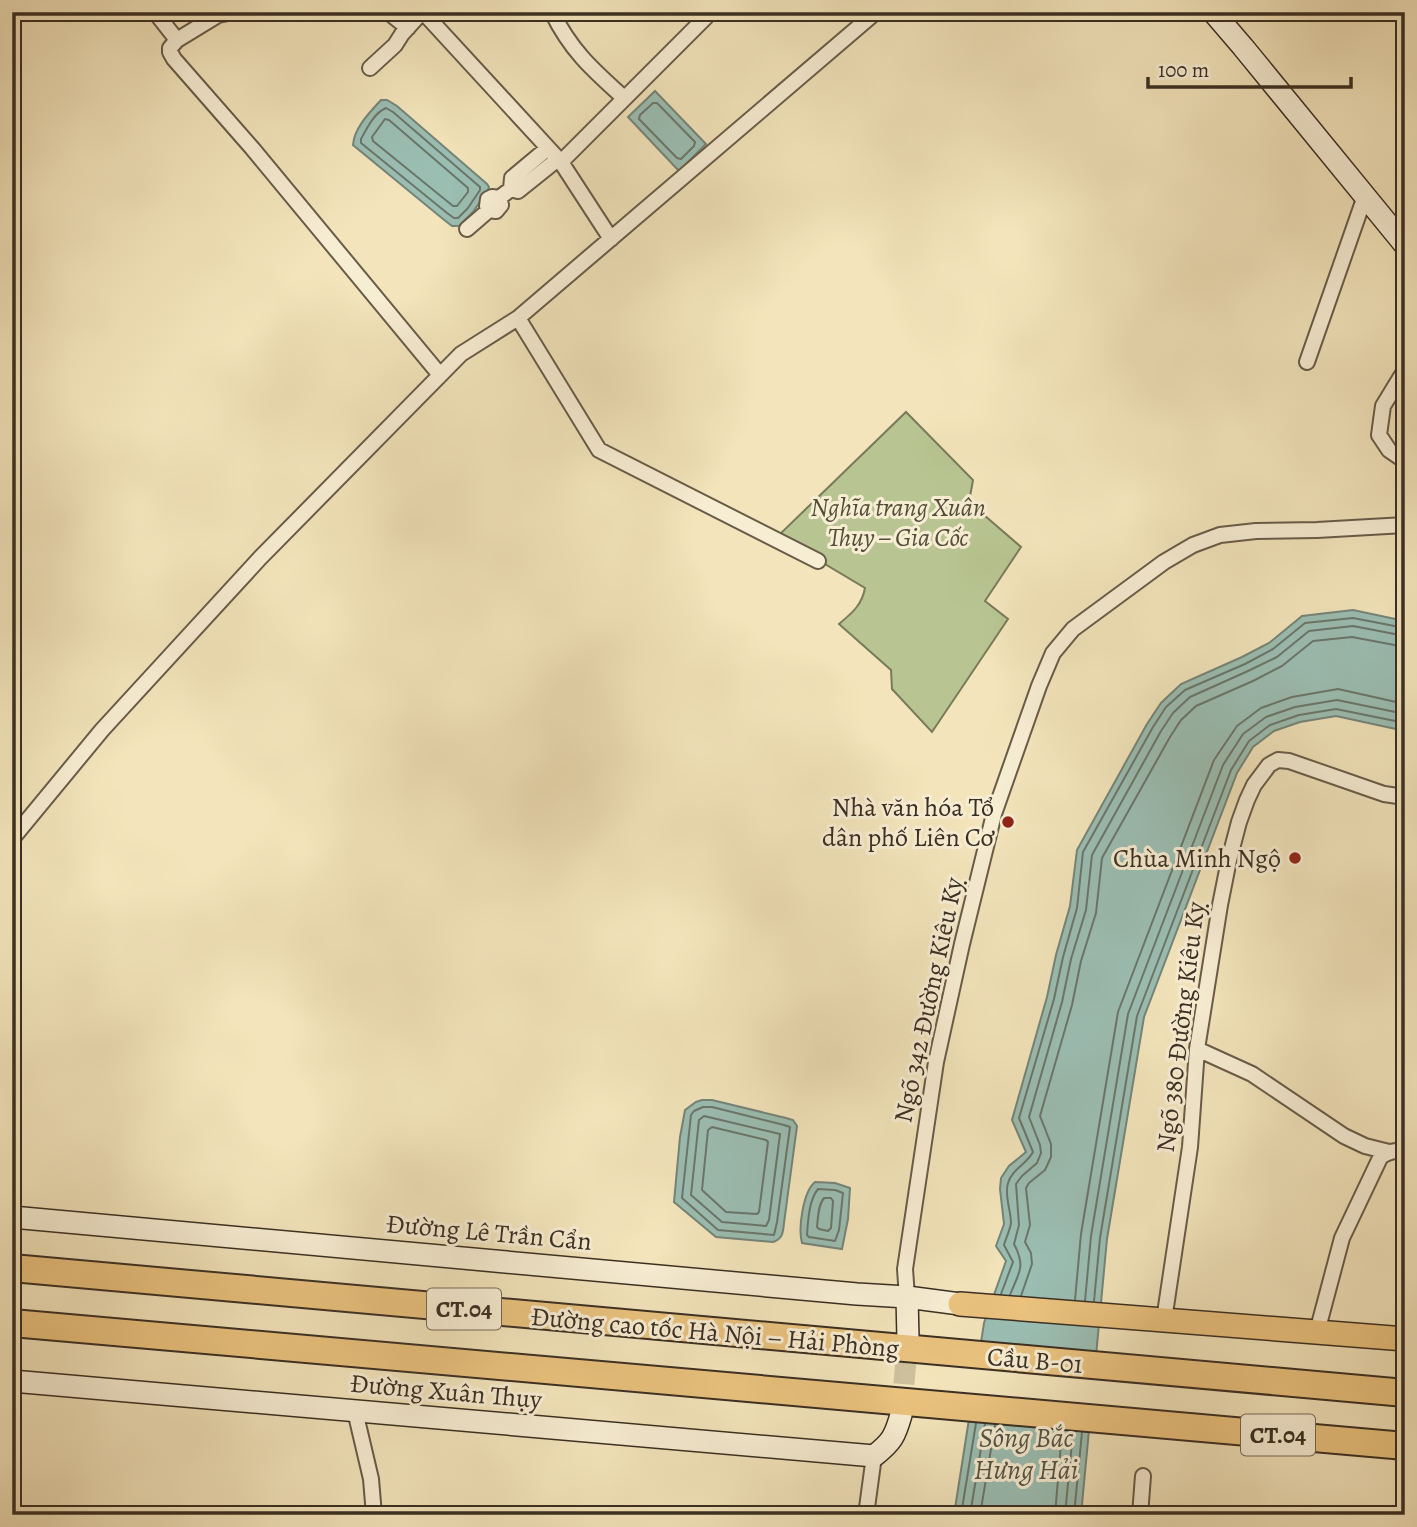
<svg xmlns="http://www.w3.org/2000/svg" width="1417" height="1527" font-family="Alegreya,serif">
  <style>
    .green { fill: #b8c592; stroke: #797a5a; stroke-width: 2 }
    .water { fill: #9bbeb3; stroke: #748579; stroke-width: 2 }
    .pier { fill: #f3e4bb }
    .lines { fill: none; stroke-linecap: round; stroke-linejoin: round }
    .shore { stroke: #6a766b; stroke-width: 2 }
    .secondary-tunnel { stroke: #cec09d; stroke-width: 21; stroke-dasharray: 21 10; stroke-linecap: butt }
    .street-casing { stroke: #685c49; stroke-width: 18 }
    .secondary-casing { stroke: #3a2f23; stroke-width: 24 }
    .primary-casing { stroke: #3a2f23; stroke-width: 26 }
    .highway-casing { stroke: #3a2f23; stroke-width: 30 }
    .street { stroke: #f7edd3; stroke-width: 14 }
    .secondary { stroke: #f7edd3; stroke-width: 21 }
    .primary { stroke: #eac27e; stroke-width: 23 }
    .highway { stroke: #eac27e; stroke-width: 26 }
    .poi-dot { fill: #8f2418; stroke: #f7edd3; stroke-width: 2.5 }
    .labels { text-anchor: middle; stroke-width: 6; stroke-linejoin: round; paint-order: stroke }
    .shield { fill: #f7edd3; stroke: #736858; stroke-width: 2 }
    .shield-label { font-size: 24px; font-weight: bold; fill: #3a2f23 }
    .park-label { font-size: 26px; font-style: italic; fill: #534d39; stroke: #f7edd3 }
    .poi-label { font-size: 26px; fill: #3a2f23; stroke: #f7edd3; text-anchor: end }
    .street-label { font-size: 26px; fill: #3a2f23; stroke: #f7edd3 }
    .water-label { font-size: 28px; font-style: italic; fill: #525347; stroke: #f7edd3 }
  </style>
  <rect width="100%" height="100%" fill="#f3e4bb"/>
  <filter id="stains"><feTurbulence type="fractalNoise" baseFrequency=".00286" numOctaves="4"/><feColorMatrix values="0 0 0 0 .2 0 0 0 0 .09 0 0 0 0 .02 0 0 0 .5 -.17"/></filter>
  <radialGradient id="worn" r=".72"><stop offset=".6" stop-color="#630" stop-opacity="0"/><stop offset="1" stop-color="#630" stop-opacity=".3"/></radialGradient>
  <path class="green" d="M906,412l67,68 -4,22 52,45 -36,54 23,18 -76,113 -40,-43 -1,-19 -52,-46c13,-11 23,-19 26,-36l-87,-52z"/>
  <path class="water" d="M655,91l51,53 -27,27 -51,-54z
    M381,100h6l10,6 90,78 2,3 -1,3 -15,22 -14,14h-7l-9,-7 -90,-74c1,-17 17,-33 28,-45z
    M1353,610l52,11v110l-69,-15 -36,6 -26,9 -21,16 -16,26 -93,244 -37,222 -26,276h-127l30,-192 22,-62 -10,-15 8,-22 -4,-35 1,-11 8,-12 17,-14 -14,-32 35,-123 9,-42 14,-49 7,-56 70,-126 14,-21 20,-19 61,-27 27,-14 33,-27z
    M702,1100h10l74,18 7,2 4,6 -13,97c-1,9 -1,16 -11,19l-57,-5 -42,-35 6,-65 5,-27 11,-8z
    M815,1182l20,1 15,5 -2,31 -6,30 -40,-6c-4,-15 1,-51 13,-61z"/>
  <path class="pier" d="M975,1355l124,10 -5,54 -126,-12z"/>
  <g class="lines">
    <path class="shore" d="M653,103h4l38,39 -1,4 -13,13 -4,-1 -38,-39 1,-4z
      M386,108l7,4 87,75v3l-12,18 -10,10h-4l-7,-5 -86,-70v-4c6,-11 13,-26 25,-31z
      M385,119l4,1 79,68v4l-11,14h-4l-80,-65 -1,-4z
      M703,1107h9l72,18 6,2 -13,95 -3,13 -56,-5 -36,-32 9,-83 3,-4z
      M704,1116l76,18 -11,86 -3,6 -44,-4 -31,-27 8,-75z
      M712,1127l54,13 2,2 -9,70 -2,2 -31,-2 -24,-22 6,-60z
      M818,1189l17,1 8,3 -4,37 -4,11 -26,-4 -2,-2c1,-15 2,-35 11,-46z
      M824,1198h7l2,3 -2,27 -3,3 -9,-2 -2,-2c1,-9 1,-22 7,-29z
      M1001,1294l12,-32 -9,-17c2,-7 6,-15 7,-22 0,-13 -7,-28 -3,-40 4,-14 19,-19 25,-31l-14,-34 35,-119 9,-42 14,-49 6,-56 70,-125 13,-20 19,-17 60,-26 28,-15 32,-26 48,-5 52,10
      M1010,1295c9,-23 16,-28 4,-51l5,-19 -3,-41 6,-8 15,-13 4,-10 -1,-8 -11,-28 33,-115 9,-43 15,-49 6,-55 69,-124 12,-18 17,-16 58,-26 29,-14 32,-26 44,-5 52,10
      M1021,1296l11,-32 -1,-11 -6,-11 5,-17 -4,-37 3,-5 16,-13 6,-13v-13l-11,-28 32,-111 9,-44 15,-48 6,-55 68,-121 11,-17 15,-14 57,-25 29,-15 31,-25 39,-4 53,10
      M1075,1300l6,-66 37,-222 96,-252 23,-34 24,-18 31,-11 46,-8 67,15
      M1085,1301l6,-65 37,-222 95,-249 20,-31 23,-17 29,-10 42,-7 68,14
      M1094,1301l6,-63 37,-222 94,-246 18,-29 21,-16 29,-10 37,-6 69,14
      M961,1515l15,-92
      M970,1515l15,-91
      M980,1515l15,-90
      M1055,1515l7,-84
      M1065,1515l8,-83
      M1074,1515l8,-83"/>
    <path class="secondary-tunnel" d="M901,1415l7,-76"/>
    <g class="street-casing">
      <path id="street" d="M155,12l22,28
        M233,12l-15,3 -41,25 -7,8v4l4,7 78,89 188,227
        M388,12l20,16
        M423,12l138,150 50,77
        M552,12c19,39 41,58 72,86
        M370,68l25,-23 7,-11 20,-22
        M561,162l145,-145 2,-5
        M511,189l1,-11 36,-30
        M499,198l2,7 -5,6 -7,-1 -2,-4 1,-7 4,-2 7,1 12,-9 7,2 40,-32
        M467,229l22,-19
        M518,318l81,132 219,111
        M1307,362l58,-166
        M1405,370l-22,36 -4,29 10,15 16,11
        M12,839l90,-109 158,-172 201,-204 57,-36 358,-306
        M1197,1049l55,25 92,62 21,10 24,6
        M907,1297l-2,-28 31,-207 26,-118 32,-130 45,-128 14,-33 20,-24 91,-67 29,-17 27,-10 36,-4 61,-1 88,-5
        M1164,1320l26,-173 7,-98 23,-144 9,-45 10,-38 8,-22 7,-15 15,-20 9,-5 11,1 95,33 21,3
        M1317,1332l25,-94 38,-80c7,-8 16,-6 25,-9
        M355,1411l16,68 3,36
        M866,1515l8,-59
        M1140,1515l3,-39"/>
    </g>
    <g class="secondary-casing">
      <path id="secondary" d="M1213,12l30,35 162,198
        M12,1217l845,77 50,3 53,7
        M907,1297l1,42
        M12,1381l862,75c18,-14 21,-20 27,-41"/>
    </g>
    <g class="primary-casing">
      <path id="primary" d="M960,1304l445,35"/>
    </g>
    <g class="highway-casing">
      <path id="highway" d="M12,1268l1393,125
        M12,1323l1393,123"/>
    </g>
    <use href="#street" class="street"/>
    <use href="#secondary" class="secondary"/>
    <use href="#primary" class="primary"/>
    <use href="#highway" class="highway"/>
  </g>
  <g class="poi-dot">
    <circle cx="1008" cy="822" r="7"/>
    <circle cx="1295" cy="858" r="7"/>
  </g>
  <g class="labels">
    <g class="shield">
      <rect x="427" y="1288.5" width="74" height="41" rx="5"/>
      <rect x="1241" y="1414.5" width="74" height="41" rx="5"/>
    </g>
    <g class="shield-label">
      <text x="464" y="1317">CT.04</text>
      <text x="1278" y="1443">CT.04</text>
    </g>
    <g class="park-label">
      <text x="898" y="516">Nghĩa trang Xuân<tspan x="898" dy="30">Thụy – Gia Cốc</tspan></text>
    </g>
    <g class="poi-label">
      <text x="994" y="816">Nhà văn hóa Tổ<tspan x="994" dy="30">dân phố Liên Cơ</tspan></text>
      <text x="1281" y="867">Chùa Minh Ngộ</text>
    </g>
    <g class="street-label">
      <text transform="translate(928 1000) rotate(-78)" y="9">Ngõ 342 Đường Kiêu Kỵ</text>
      <text transform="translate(1180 1027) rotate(-83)" y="9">Ngõ 380 Đường Kiêu Kỵ</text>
      <text transform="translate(489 1232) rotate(5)" y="9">Đường Lê Trần Cẩn</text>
      <text transform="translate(715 1332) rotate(5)" y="9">Đường cao tốc Hà Nội – Hải Phòng</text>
      <text transform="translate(1035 1360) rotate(5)" y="9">Cầu B-01</text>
      <text transform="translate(446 1391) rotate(5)" y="9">Đường Xuân Thụy</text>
    </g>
    <g class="water-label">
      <text x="1026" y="1447">Sông Bắc<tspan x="1026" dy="32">Hưng Hải</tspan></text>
    </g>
  </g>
  <rect width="1417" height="1527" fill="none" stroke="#f3e4bb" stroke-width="42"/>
  <rect x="14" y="14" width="1389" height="1499" fill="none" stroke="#3a2f23" stroke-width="3.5"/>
  <rect x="21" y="21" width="1375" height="1485" fill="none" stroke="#3a2f23" stroke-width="2"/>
  <path d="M1148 77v10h203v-10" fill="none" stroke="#3a2f23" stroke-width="3.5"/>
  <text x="1158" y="77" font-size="21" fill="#3a2f23" stroke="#f7edd3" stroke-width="5" paint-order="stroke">100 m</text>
  <rect width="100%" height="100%" filter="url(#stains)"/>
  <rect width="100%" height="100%" fill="url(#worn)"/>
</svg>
